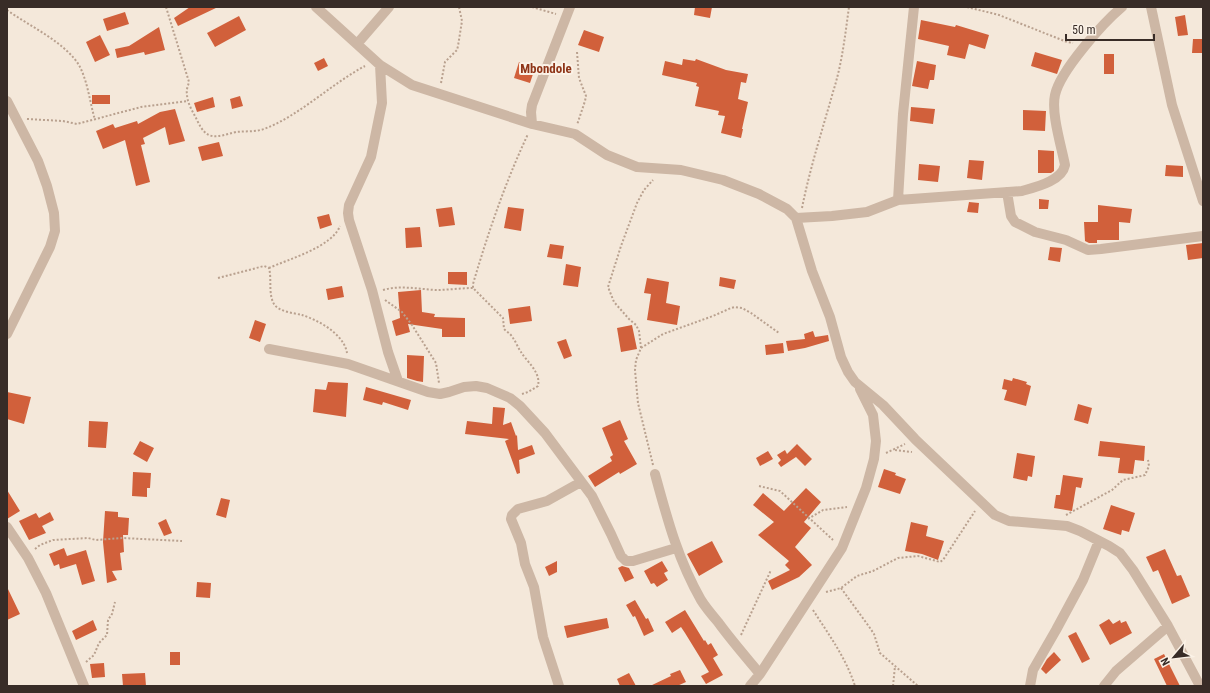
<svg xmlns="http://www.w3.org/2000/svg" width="1210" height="693" font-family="'Roboto Condensed',sans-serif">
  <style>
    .building { fill: #d1603b }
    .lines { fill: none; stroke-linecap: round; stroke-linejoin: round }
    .path { stroke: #b9a18f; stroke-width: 2; stroke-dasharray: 2 2; stroke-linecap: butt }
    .street { stroke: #cdb7a5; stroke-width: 10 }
    .labels { text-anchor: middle; stroke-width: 4; stroke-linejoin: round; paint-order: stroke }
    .quarter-label { font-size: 13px; font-weight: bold; fill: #8f3518; stroke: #fbf2e7 }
  </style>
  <rect width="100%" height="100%" fill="#f4e8da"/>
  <path class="building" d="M190,7h28l-40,19 -4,-8z
    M695,7h17l-2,11 -16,-3z
    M125,12l4,12 -22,7 -4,-12z
    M1185,15l3,20 -10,1 -3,-19z
    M239,16l7,14 -31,17 -8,-14z
    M921,20l34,7 1,-2 33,10 -4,14 -16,-5 -4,15 -18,-4 2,-9 -31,-7z
    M159,27l6,23 -20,5 -1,-3 -27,6 -2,-9 14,-3z
    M584,30l20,7 -5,15 -21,-7z
    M100,35l10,20 -15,7 -9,-20z
    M1193,39h10v14h-11z
    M1035,52l27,8 -5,14 -26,-8z
    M1104,54h10v20h-10z
    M324,58l4,8 -10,5 -4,-8z
    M683,59l12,2 1,-2 30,11 22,4 -2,9 -5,-1 -3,17 10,3 -6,27h1l-2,9 -20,-5 4,-17 -7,-1 1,-4 -24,-5 4,-19 -3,-1 1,-3 -35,-8 3,-14 17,4z
    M917,61l19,4 -2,15h-4l-2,9 -16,-3z
    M519,62l16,6 -5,15 -16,-5z
    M92,95h18v9h-18z
    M240,96l3,10 -11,3 -2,-10z
    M213,97l2,10 -18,5 -3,-9z
    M911,107l24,2 -2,15 -23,-3z
    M175,109l10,32 -16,4 -4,-18 -22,11 2,6 -4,1 9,37 -14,4 -11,-46 -22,9 -7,-18 17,-7 2,4 22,-7 1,3 22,-12z
    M1023,110l23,1 -1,20 -22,-1z
    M219,142l4,14 -21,5 -4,-14z
    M1038,150l16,1v20l-3,2h-13z
    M969,160l15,1 -2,19 -15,-2z
    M919,164l21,2 -2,16 -20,-2z
    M1166,165l17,1v11l-18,-1z
    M1039,199l10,1 -1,9h-9z
    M969,202l10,1 -1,10 -11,-1z
    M1098,205l34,4 -2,14 -11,-1v18h-22v3h-8l-4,-2 -1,-19h14z
    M452,207l3,18 -16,2 -3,-18z
    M508,207l16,2 -3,22 -17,-3z
    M329,214l3,11 -12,4 -3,-12z
    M420,227l2,20 -16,1 -1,-20z
    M1203,243v15l-15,2 -2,-15z
    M550,244l14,2 -2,13 -15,-2z
    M1050,247l12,1 -2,14 -12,-2z
    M566,264l15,3 -3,20 -15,-2z
    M448,272h19v13l-19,-1z
    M720,277l16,3 -2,9 -15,-3z
    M647,278l22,4 -3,21 14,3 -3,19 -30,-5 4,-26 -7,-1z
    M342,286l2,11 -16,3 -2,-11z
    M421,290l1,22 13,2 -1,3 31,1v19h-23v-8l-34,-5 2,8 -14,4 -4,-15 8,-3 -2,-26z
    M530,306l2,15 -22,3 -2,-15z
    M255,320l11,4 -6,18 -11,-4z
    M632,325l5,24 -16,3 -4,-24z
    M813,331l2,6 13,-2 1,6 -24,7 -17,3 -2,-10 19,-2 -1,-5z
    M566,339l6,17 -8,3 -7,-17z
    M783,343l1,10 -18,2 -1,-10z
    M407,355l17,1 -1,26 -6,-1 -10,-3z
    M1013,378l14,4 -1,2 5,2 -5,20 -22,-6 3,-10 -5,-1 2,-10 8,2z
    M328,382l20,1 -2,34 -33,-5 2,-23 11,1z
    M366,387l45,13 -3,10 -25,-8 -1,3 -19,-5z
    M7,392l24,5 -7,27 -17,-5z
    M1078,404l14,4 -4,16 -14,-4z
    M493,407l12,1 -2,17 8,-3 5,14 1,-1 1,15 14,-5 3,9 -16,6 1,13 -3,1 -12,-33 4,-2 -44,-5 2,-13 25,3z
    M620,420l8,19 -4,2 13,23 -17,10 -1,-2 -24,15 -7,-11 24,-15 -2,-4 3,-2 -11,-27z
    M89,421l19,1 -2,26 -18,-1z
    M140,441l14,7 -7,14 -14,-8z
    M1100,441l45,5 -1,15 -9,-1 -2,14 -15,-1 2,-15 -22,-2z
    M797,444l15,15 -7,7 -9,-9 -15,10 -3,-4 3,-3 -4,-5 8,-5 2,4z
    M768,451l5,8 -13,7 -4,-8z
    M1017,453l18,3 -3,21 -4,-1 -1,5 -14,-3z
    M884,469l12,4 -1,2 11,4 -6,15 -22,-7z
    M133,472l18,1 -1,15h-3v9l-15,-1z
    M1063,475l20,3 -2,10 -5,-1 -4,24 -18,-3 2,-13h4z
    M806,488l15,14 -17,20 7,6 -16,19 17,18 -13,12 -27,13 -4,-9 22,-11 -5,-5 4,-4 -31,-26 16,-13 -21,-17 10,-12 21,18z
    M7,490l13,21 -13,8z
    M221,498l9,2 -4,18 -10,-3z
    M1111,505l24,8 -6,19 -7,-2 -1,5 -18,-6z
    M105,511l13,1v5l11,1 -1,17h-5l1,17 -4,1 2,17 -10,1 5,9 -10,3 -4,-41z
    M50,512l4,8 -12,6 4,7 -17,7 -10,-19 17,-8 3,5z
    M166,519l6,14 -8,3 -6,-13z
    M911,522l17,4 -2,10 18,5 -6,19 -16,-6 -17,-3z
    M712,541l11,21 -24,14 -12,-22z
    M64,548l3,8 19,-6 9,31 -13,4 -6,-21 -16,5 -1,-5 -5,2 -5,-12z
    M1165,549l12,27 4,-1 9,21 -18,8 -14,-34 -5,2 -7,-15z
    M557,561v11l-8,4 -4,-9z
    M662,561l6,10 -4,2 4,7 -11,7 -3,-4 -3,1 -7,-13z
    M622,566l7,2 5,10 -9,4 -7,-14z
    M197,582l14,1 -1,15 -14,-1z
    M7,587l13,27 -13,6z
    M635,600l11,19 2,-1 6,13 -10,5 -9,-20 -2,1 -7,-12z
    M685,610l19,31 1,-1 3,5 3,-2 7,12 -5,3 10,17 -17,9 -5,-8 8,-4 -24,-39 -4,-6 -9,6 -7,-11z
    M607,618l2,10 -42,10 -3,-12z
    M1109,619l4,5 7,-4 1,3 5,-2 6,12 -22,12 -11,-20z
    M93,620l4,10 -21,10 -4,-9z
    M1076,632l14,27 -8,4 -14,-27z
    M170,652h10v13h-10z
    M1054,652l7,8 -15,14 -5,-5 6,-10z
    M1164,654l16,32h-13l-13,-27z
    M104,663l1,14 -13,1 -2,-14z
    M680,670l6,12 -9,4h-27l21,-10 -1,-2z
    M145,673l1,13h-23l-1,-12z
    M629,673l7,13h-16l-3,-7z"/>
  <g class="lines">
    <path class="path" d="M166,7l23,75c-1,4 -3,8 -2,12 0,9 6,18 10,26 10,22 19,17 39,12 9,-1 19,0 28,-3 35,-13 67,-45 101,-63
      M532,7l24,7
      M967,7l32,8 68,27 6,1
      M7,10c22,16 60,33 73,57 8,16 10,36 15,53
      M577,52l2,26 7,18 -1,5 -8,24
      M441,83l4,-21 12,-12 1,-4 4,-25 -3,-14
      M27,119l36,2 14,3 64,-17 47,-6
      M802,208c8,-40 20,-77 31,-116 9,-28 12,-56 16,-85
      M269,268c20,-9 63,-21 71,-42
      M218,278l46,-12 5,2c3,11 -1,26 5,36 5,8 20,9 28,11 16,5 42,19 45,38
      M383,290c17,-5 35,-1 53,0 12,0 25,-2 37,-2
      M385,300l17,12 10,13 24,38 3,20
      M641,348l22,-14 50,-18 18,-8 4,-1 7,1 9,5 28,20
      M522,394l6,-2 10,-6c3,-14 -11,-24 -17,-34 -3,-4 -5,-10 -8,-14 -2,-4 -6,-6 -9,-9l-1,-11 -30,-30v-4c15,-51 32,-101 55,-150
      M895,450l17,2
      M886,453l19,-9
      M653,465l-15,-62 -3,-33 1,-10 5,-12 -2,-17 -3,-6 -7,-6 -15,-17 -6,-15 13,-41 16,-43 7,-13 9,-10
      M759,486l21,5 53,49
      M1066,515l46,-25 11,-10 18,-4 4,-1 4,-9 -1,-6
      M808,519l15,-9 24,-3
      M35,549l5,-4 13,-5 35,-2 8,2 26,-2 60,3
      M841,588l29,40 4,6 6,19 38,33
      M826,592l15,-4 16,-12 16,-5 25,-13 20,-2 22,6 3,-2 32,-49
      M813,610c16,25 33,48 42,76
      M741,635l30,-65
      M86,662l8,-7 5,-12 8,-8 1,-15 4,-6 3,-12
      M893,686l2,-20"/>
    <path class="street" d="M316,7l64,58 32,20 120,39 43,10 32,21 30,12 44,3 42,10 36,14 28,15 9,9 16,53 18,46 11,40 7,15 7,10 28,23 32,34 80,76 14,6 58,5 13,5 29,15 11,7 13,17 35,56 32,60
      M1151,7l21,98 31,96
      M357,44l32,-37
      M380,65l2,38 -11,54 -22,48 -1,8 1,7 23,70 16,62 10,29
      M7,101l31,60 9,25 7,27 1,18 -5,16 -43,87
      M532,124l-1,-12 1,-7 38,-98
      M1007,192l4,24 4,6 20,10 31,8 22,10 13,-1 102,-13
      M898,200l5,-86 11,-107
      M796,218l36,-2 35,-4 31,-12 124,-9c14,-4 40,-10 43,-26 -4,-20 -14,-52 -10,-70 5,-24 48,-72 67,-88
      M269,349l79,15 80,28 12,2 9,-2 15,-5 12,-1 11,2 23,10 10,8 25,27 47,63 19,38 10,22 5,5h7l43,-13
      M655,474c12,44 23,86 46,126 5,8 11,15 17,22 13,18 28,35 42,52
      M7,527l21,31 18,35 38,93
      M559,686l-16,-49 -9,-50 -9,-23 -4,-21 -10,-24 1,-4 6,-6 29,-8 34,-19
      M750,686l10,-12 82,-126 24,-60 8,-29 2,-18 -3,-26 -13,-26
      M1030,686l3,-16 23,-40 27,-50 16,-39
      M1104,686l12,-15 52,-45"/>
  </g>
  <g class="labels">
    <g class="quarter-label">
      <text x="546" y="73">Mbondole</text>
    </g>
  </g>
  <rect width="1210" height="693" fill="none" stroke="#382c27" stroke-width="16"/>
  <g transform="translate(1174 657) rotate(242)" stroke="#fbf2e7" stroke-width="3" paint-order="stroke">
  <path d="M0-3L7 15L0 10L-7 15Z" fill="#382c27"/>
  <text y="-6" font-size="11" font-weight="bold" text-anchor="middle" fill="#382c27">N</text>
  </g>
  <path d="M1066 34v6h88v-6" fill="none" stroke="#382c27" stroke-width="2"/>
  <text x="1072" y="34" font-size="12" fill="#382c27" stroke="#fbf2e7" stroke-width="3" paint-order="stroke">50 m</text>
</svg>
